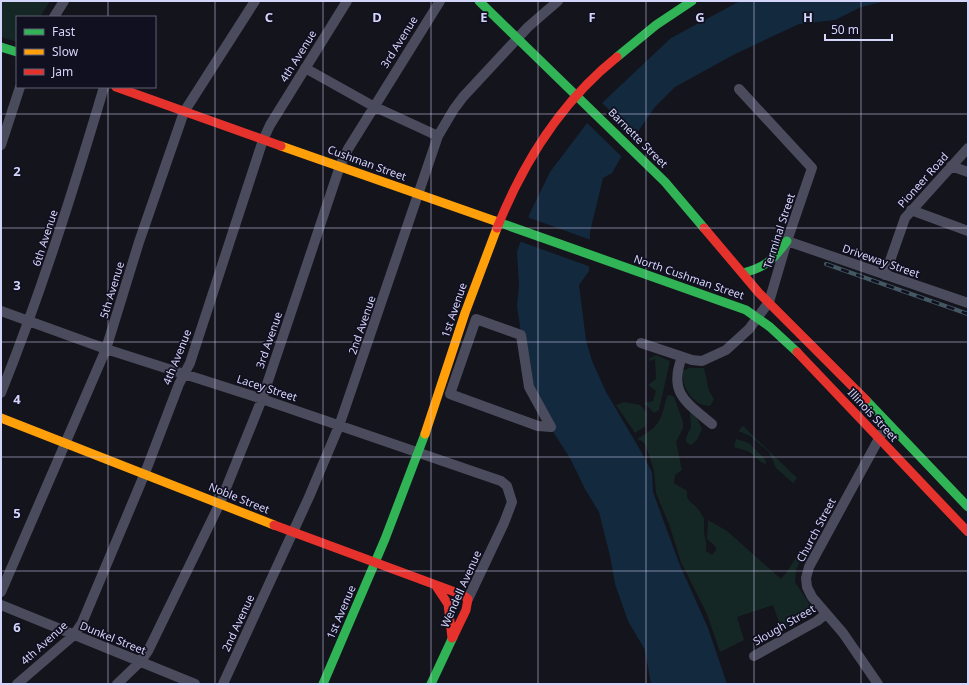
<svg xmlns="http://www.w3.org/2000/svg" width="969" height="685" font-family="'Noto Sans',sans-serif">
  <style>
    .green { fill: #142725 }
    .water { fill: #13293e }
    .pier { fill: #14141c }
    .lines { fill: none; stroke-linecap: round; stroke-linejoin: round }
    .street { stroke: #4a4b5c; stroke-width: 10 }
    .fast { stroke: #30b455; stroke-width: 9 }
    .slow { stroke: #ff9f0a; stroke-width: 9 }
    .jam { stroke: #e5322d; stroke-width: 9 }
    .rail-casing { stroke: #435862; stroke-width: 4 }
    .rail { stroke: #111020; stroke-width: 2.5; stroke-dasharray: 8; stroke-linecap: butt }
    .grid { fill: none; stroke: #d4d5fa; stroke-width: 1; stroke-opacity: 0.55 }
    .labels { text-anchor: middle; stroke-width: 3.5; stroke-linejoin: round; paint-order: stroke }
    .street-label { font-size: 11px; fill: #d4d5fa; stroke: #111020 }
    .grid-label { font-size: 13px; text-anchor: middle; font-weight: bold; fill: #d4d5fa; stroke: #111020; stroke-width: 3.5; stroke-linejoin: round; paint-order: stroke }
  </style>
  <rect width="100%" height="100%" fill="#14141c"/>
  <path class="green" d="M1,1h49l-10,16h-23v25l-16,-5z
    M656,355l14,6 -11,49 -5,3 -10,-10 9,-2 3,-10 -8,-6 8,-6 -1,-20 -6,2v-2z
    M689,368h15l5,23 5,8 -4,7c-18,0 -30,-21 -27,-37l2,1z
    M670,395l4,2 9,25v6l-7,14 6,28 -7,5 -1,8 13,8c-1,12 5,10 11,18 3,3 3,6 6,9v15l2,10v8l6,4 4,-5v-3l-9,-8 1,-19 19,11 54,48 5,-6 15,-23 5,-1 -10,21 -1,12 14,21 2,7 -5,7 -24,14 -9,-26 -36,12 7,23 -24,12 -13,-38 -26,-52 -12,-38 -13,-31 -2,-22 -8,-25 -4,-5 -5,-2c24,-14 23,-17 30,-43z
    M624,402l16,3 7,8 -1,13 -11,7 -19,-28z
    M690,412l5,2 7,15 -5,11 -6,5 -5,-3v-4l5,-11z
    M743,426l54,52 -4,5 -17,-15 -7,-16 -19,-16 -12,-5z
    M736,439l13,4 16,16 1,5c-7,-2 -8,-5 -13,-9 -5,-5 -13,-6 -19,-8z"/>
  <path class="water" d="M740,1h146l-25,6 -26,13 -36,4 -64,30 -60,33 -20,20 -31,45 -12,21 -9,5 -13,54 -1,39 -10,14 7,55 6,21 14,31 33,56 13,24 1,20 26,71 29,65 19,56h-76l-6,-34 -17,-29 -13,-37 -5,-28 -11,-44 -14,-23 -15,-31 -15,-23 -26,-48 -12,-81 2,-20 -2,-34 13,-39 20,-41 53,-70 68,-64z"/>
  <path class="pier" d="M601,102l36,35 -14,21 -38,-37z
    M527,217l64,23v27l-72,-26z"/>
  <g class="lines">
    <path class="street" d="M54,17l10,-16
      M305,68l68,38 65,30
      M1,145l19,-58
      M951,166l17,6
      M911,210l57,21
      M787,241l181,62
      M885,275l20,-57 63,-70
      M1,311l105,38 156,50 239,82 6,5 5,16 -8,21 -36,76
      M476,319l45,16 8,52 22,40 -13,-1 -88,-32z
      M641,343l51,17 10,1 24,-11 23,-21 20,-27 18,-61 25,-73 -73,-79
      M682,357c-14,36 4,45 30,67
      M1,393c40,-100 72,-202 103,-306
      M1,592l105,-243 33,-107 45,-130 71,-111
      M1,605l194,79
      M754,656l63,-35 9,-7
      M17,684l57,-49 8,-12 63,-150 34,-89 11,-21 73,-223 7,-15 77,-124
      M117,684l23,-22 8,-11 72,-148 42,-104 78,-233 8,-17 92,-148
      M223,684l86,-187 30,-71 99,-290 16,-27 9,-12 65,-70 30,-26
      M878,684l-35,-51 -31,-36 -5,-10 -1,-9 3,-11 73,-134"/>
    <path class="fast" d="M479,1l186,181 39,46
      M1,47l16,5
      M617,57l39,-32 36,-24
      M495,221l251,89 24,17 27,25
      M743,273c23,-6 30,-13 44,-32
      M866,400l102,107
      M323,684l62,-145 40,-105
      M431,684l22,-47"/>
    <path class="slow" d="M281,146l214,75
      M1,418l273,107
      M425,434l40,-121 32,-85"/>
    <path class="jam" d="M116,87l165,59
      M497,228c26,-65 65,-127 120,-171
      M704,228l55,65 107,107
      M797,352l171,180
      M274,525l189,70 5,4 -2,11 -13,27
      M436,586l12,18 4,34"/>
    <g class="rail-casing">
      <path id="rail" d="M826,264l142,50"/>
    </g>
    <use href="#rail" class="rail"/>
  </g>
  <path class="grid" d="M108,1v16M215,1v683M323,1v683M431,1v683M538,1v683M646,1v683M754,1v683M861,1v683M108,87v597M1,114h967M1,228h967M1,342h967M1,457h967M1,571h967"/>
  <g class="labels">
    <g class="street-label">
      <text transform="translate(399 42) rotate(-58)" y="4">3rd Avenue</text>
      <text transform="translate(298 56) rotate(-58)" y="4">4th Avenue</text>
      <text transform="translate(638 138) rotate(45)" y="4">Barnette Street</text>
      <text transform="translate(367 163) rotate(20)" y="4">Cushman Street</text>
      <text transform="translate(923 180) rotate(-48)" y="4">Pioneer Road</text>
      <text transform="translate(779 231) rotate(-72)" y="4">Terminal Street</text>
      <text transform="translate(45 238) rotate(-72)" y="4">6th Avenue</text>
      <text transform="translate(881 261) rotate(19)" y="4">Driveway Street</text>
      <text transform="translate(689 277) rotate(19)" y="4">North Cushman Street</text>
      <text transform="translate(112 290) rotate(-73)" y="4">5th Avenue</text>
      <text transform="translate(454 310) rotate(-71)" y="4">1st Avenue</text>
      <text transform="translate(362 325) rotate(-71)" y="4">2nd Avenue</text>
      <text transform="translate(269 340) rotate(-71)" y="4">3rd Avenue</text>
      <text transform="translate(177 357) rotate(-68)" y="4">4th Avenue</text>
      <text transform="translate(267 388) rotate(18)" y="4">Lacey Street</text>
      <text transform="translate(873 415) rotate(47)" y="4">Illinois Street</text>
      <text transform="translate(239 498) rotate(22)" y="4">Noble Street</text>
      <text transform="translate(816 530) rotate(-62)" y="4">Church Street</text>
      <text transform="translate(461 589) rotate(-66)" y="4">Wendell Avenue</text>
      <text transform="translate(341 612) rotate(-67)" y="4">1st Avenue</text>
      <text transform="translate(238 623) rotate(-65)" y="4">2nd Avenue</text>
      <text transform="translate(784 625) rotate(-30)" y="4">Slough Street</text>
      <text transform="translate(113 638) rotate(22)" y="4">Dunkel Street</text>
      <text transform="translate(44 643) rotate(-42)" y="4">4th Avenue</text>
    </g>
  </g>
  <g class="grid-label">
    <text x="269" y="22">C</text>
    <text x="377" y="22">D</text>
    <text x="484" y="22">E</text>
    <text x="592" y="22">F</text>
    <text x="700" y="22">G</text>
    <text x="808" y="22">H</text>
    <text x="17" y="176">2</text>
    <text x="17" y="290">3</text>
    <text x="17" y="404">4</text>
    <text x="17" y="518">5</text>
    <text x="17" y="632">6</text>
  </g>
  <rect width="969" height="685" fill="none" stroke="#d4d5fa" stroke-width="4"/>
  <rect x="16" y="16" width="140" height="72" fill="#111020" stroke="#5f5f77"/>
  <rect x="24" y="29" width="20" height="6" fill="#30b455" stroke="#5f5f77"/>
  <text x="52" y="36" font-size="12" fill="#d4d5fa">Fast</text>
  <rect x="24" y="49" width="20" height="6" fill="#ff9f0a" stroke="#5f5f77"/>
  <text x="52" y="56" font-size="12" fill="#d4d5fa">Slow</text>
  <rect x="24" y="69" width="20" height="6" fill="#e5322d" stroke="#5f5f77"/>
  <text x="52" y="76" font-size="12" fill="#d4d5fa">Jam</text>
  <path d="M825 34v6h67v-6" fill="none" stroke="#d4d5fa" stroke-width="2"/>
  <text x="831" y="34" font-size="12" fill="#d4d5fa" stroke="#111020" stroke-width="3" paint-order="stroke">50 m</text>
</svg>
